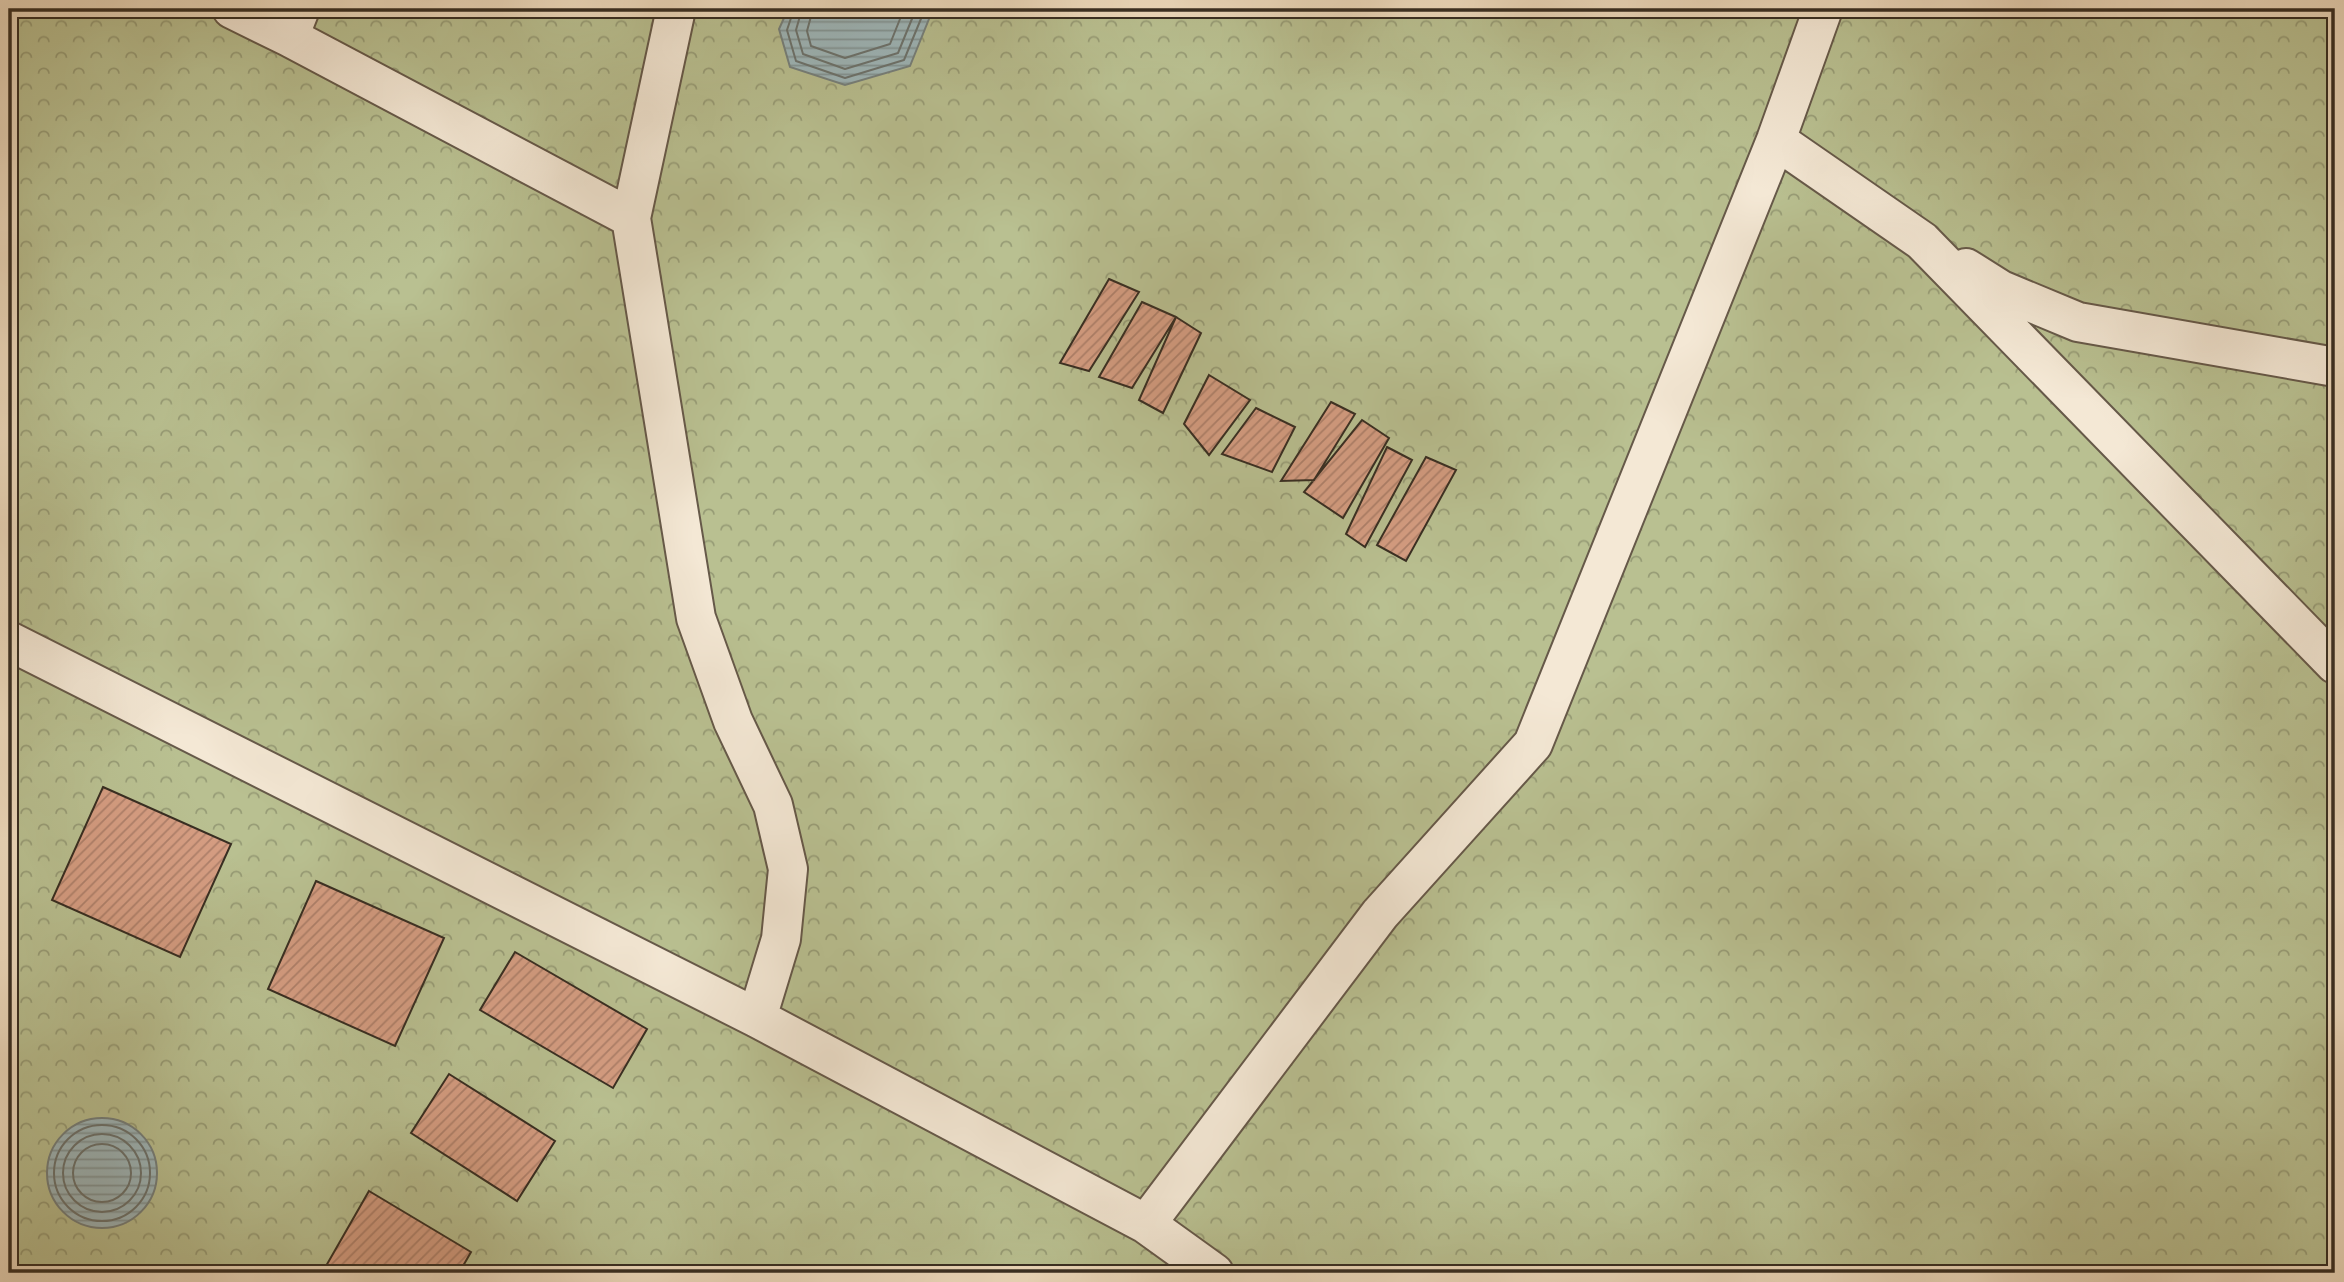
<svg xmlns="http://www.w3.org/2000/svg" width="2344" height="1282" font-family="'IM FELL French Canon',serif">
  <style>
    .park { fill: url(#park-crowns); stroke: #78775a; stroke-width: 2 }
    .water { fill: url(#water-rules); stroke: #75817e; stroke-width: 2 }
    .lines { fill: none; stroke-linecap: round; stroke-linejoin: round }
    .shore { stroke: #6b736f; stroke-width: 2 }
    .building { fill: url(#building-hatch); stroke: #382e22; stroke-width: 2 }
    .minor-casing { stroke: #665949; stroke-width: 42 }
    .minor { stroke: #f4e8d5; stroke-width: 38 }
  </style>
  <defs>
    <pattern id="park-crowns" width="20" height="18" patternUnits="userSpaceOnUse" patternTransform="scale(1.75)"><rect width="20" height="18" fill="#b9c091"/><path d="M2 6a3 3 0 1 1 6 0M12 15a3 3 0 1 1 6 0" fill="none" stroke="#979c76"/></pattern>
    <pattern id="water-rules" width="6" height="5" patternUnits="userSpaceOnUse" patternTransform="scale(1.75)"><rect width="6" height="5" fill="#9eb8bc"/><path d="M0 2.5h6" fill="none" stroke="#829698"/></pattern>
    <pattern id="building-hatch" width="6" height="6" patternUnits="userSpaceOnUse" patternTransform="scale(1.75)"><rect width="6" height="6" fill="#d59d82"/><path d="M-1 1l2-2M0 6l6-6M5 7l2-2" fill="none" stroke="#ae806a"/></pattern>
  </defs>
  <rect width="100%" height="100%" fill="#eedbbe"/>
  <filter id="stains"><feTurbulence type="fractalNoise" baseFrequency=".00286" numOctaves="4"/><feColorMatrix values="0 0 0 0 .2 0 0 0 0 .09 0 0 0 0 .02 0 0 0 .5 -.17"/></filter>
  <radialGradient id="worn" r=".72"><stop offset=".6" stop-color="#630" stop-opacity="0"/><stop offset="1" stop-color="#630" stop-opacity=".3"/></radialGradient>
  <path class="park" d="M9,9h2326v1264h-2326z"/>
  <path class="water" d="M788,9h145l-23,57 -65,19 -55,-18 -11,-38z
    M47 1173a55 55 0 1 1 110 0a55 55 0 1 1-110 0Z"/>
  <g class="lines">
    <path class="shore" d="M794,9l-7,21 9,31 49,17 59,-18 21,-51
      M802,9l-6,21 7,24 42,15 53,-16 18,-44
      M813,9l-6,22 4,15 34,12 45,-14 14,-35
      M54 1173a48 48 0 1 1 96 0a48 48 0 1 1-96 0Z
      M63 1173a39 39 0 1 1 78 0a39 39 0 1 1-78 0Z
      M73 1173a29 29 0 1 1 58 0a29 29 0 1 1-58 0Z"/>
  </g>
  <path class="building" d="M1109,279l30,13 -50,79 -29,-8z
    M1142,302l34,15 -44,71 -33,-11z
    M1176,317l25,16 -38,80 -24,-13z
    M1209,375l41,25 -41,55 -25,-31z
    M1331,402l24,12 -41,66 -33,1z
    M1256,408l39,19 -23,45 -50,-18z
    M1362,420l27,18 -46,80 -39,-26z
    M1387,447l25,13 -47,87 -19,-13z
    M1426,457l30,13 -50,91 -29,-16z
    M103,787l128,57 -51,113 -128,-57z
    M316,881l128,57 -49,108 -127,-57z
    M515,952l132,77 -34,59 -133,-78z
    M449,1074l106,67 -38,60 -106,-68z
    M369,1191l102,61 -12,21h-137z"/>
  <g class="lines">
    <g class="minor-casing">
      <path id="minor" d="M232,9l57,28
        M300,9l-11,28 342,181 45,-209
        M1776,140l146,101 413,423
        M631,218l65,400 37,103 40,84 15,64 -7,70 -24,79
        M1966,268l35,22 77,32 257,45
        M9,641l748,377 389,206 68,49
        M1146,1224l234,-310 153,-170 243,-604 47,-131"/>
    </g>
    <use href="#minor" class="minor"/>
  </g>
  <rect width="2344" height="1282" fill="none" stroke="#eedbbe" stroke-width="35"/>
  <rect x="10" y="10" width="2323" height="1261" fill="none" stroke="#382e22" stroke-width="3.5"/>
  <rect x="18" y="18" width="2309" height="1247" fill="none" stroke="#382e22" stroke-width="2"/>
  <rect width="100%" height="100%" filter="url(#stains)"/>
  <rect width="100%" height="100%" fill="url(#worn)"/>
</svg>
